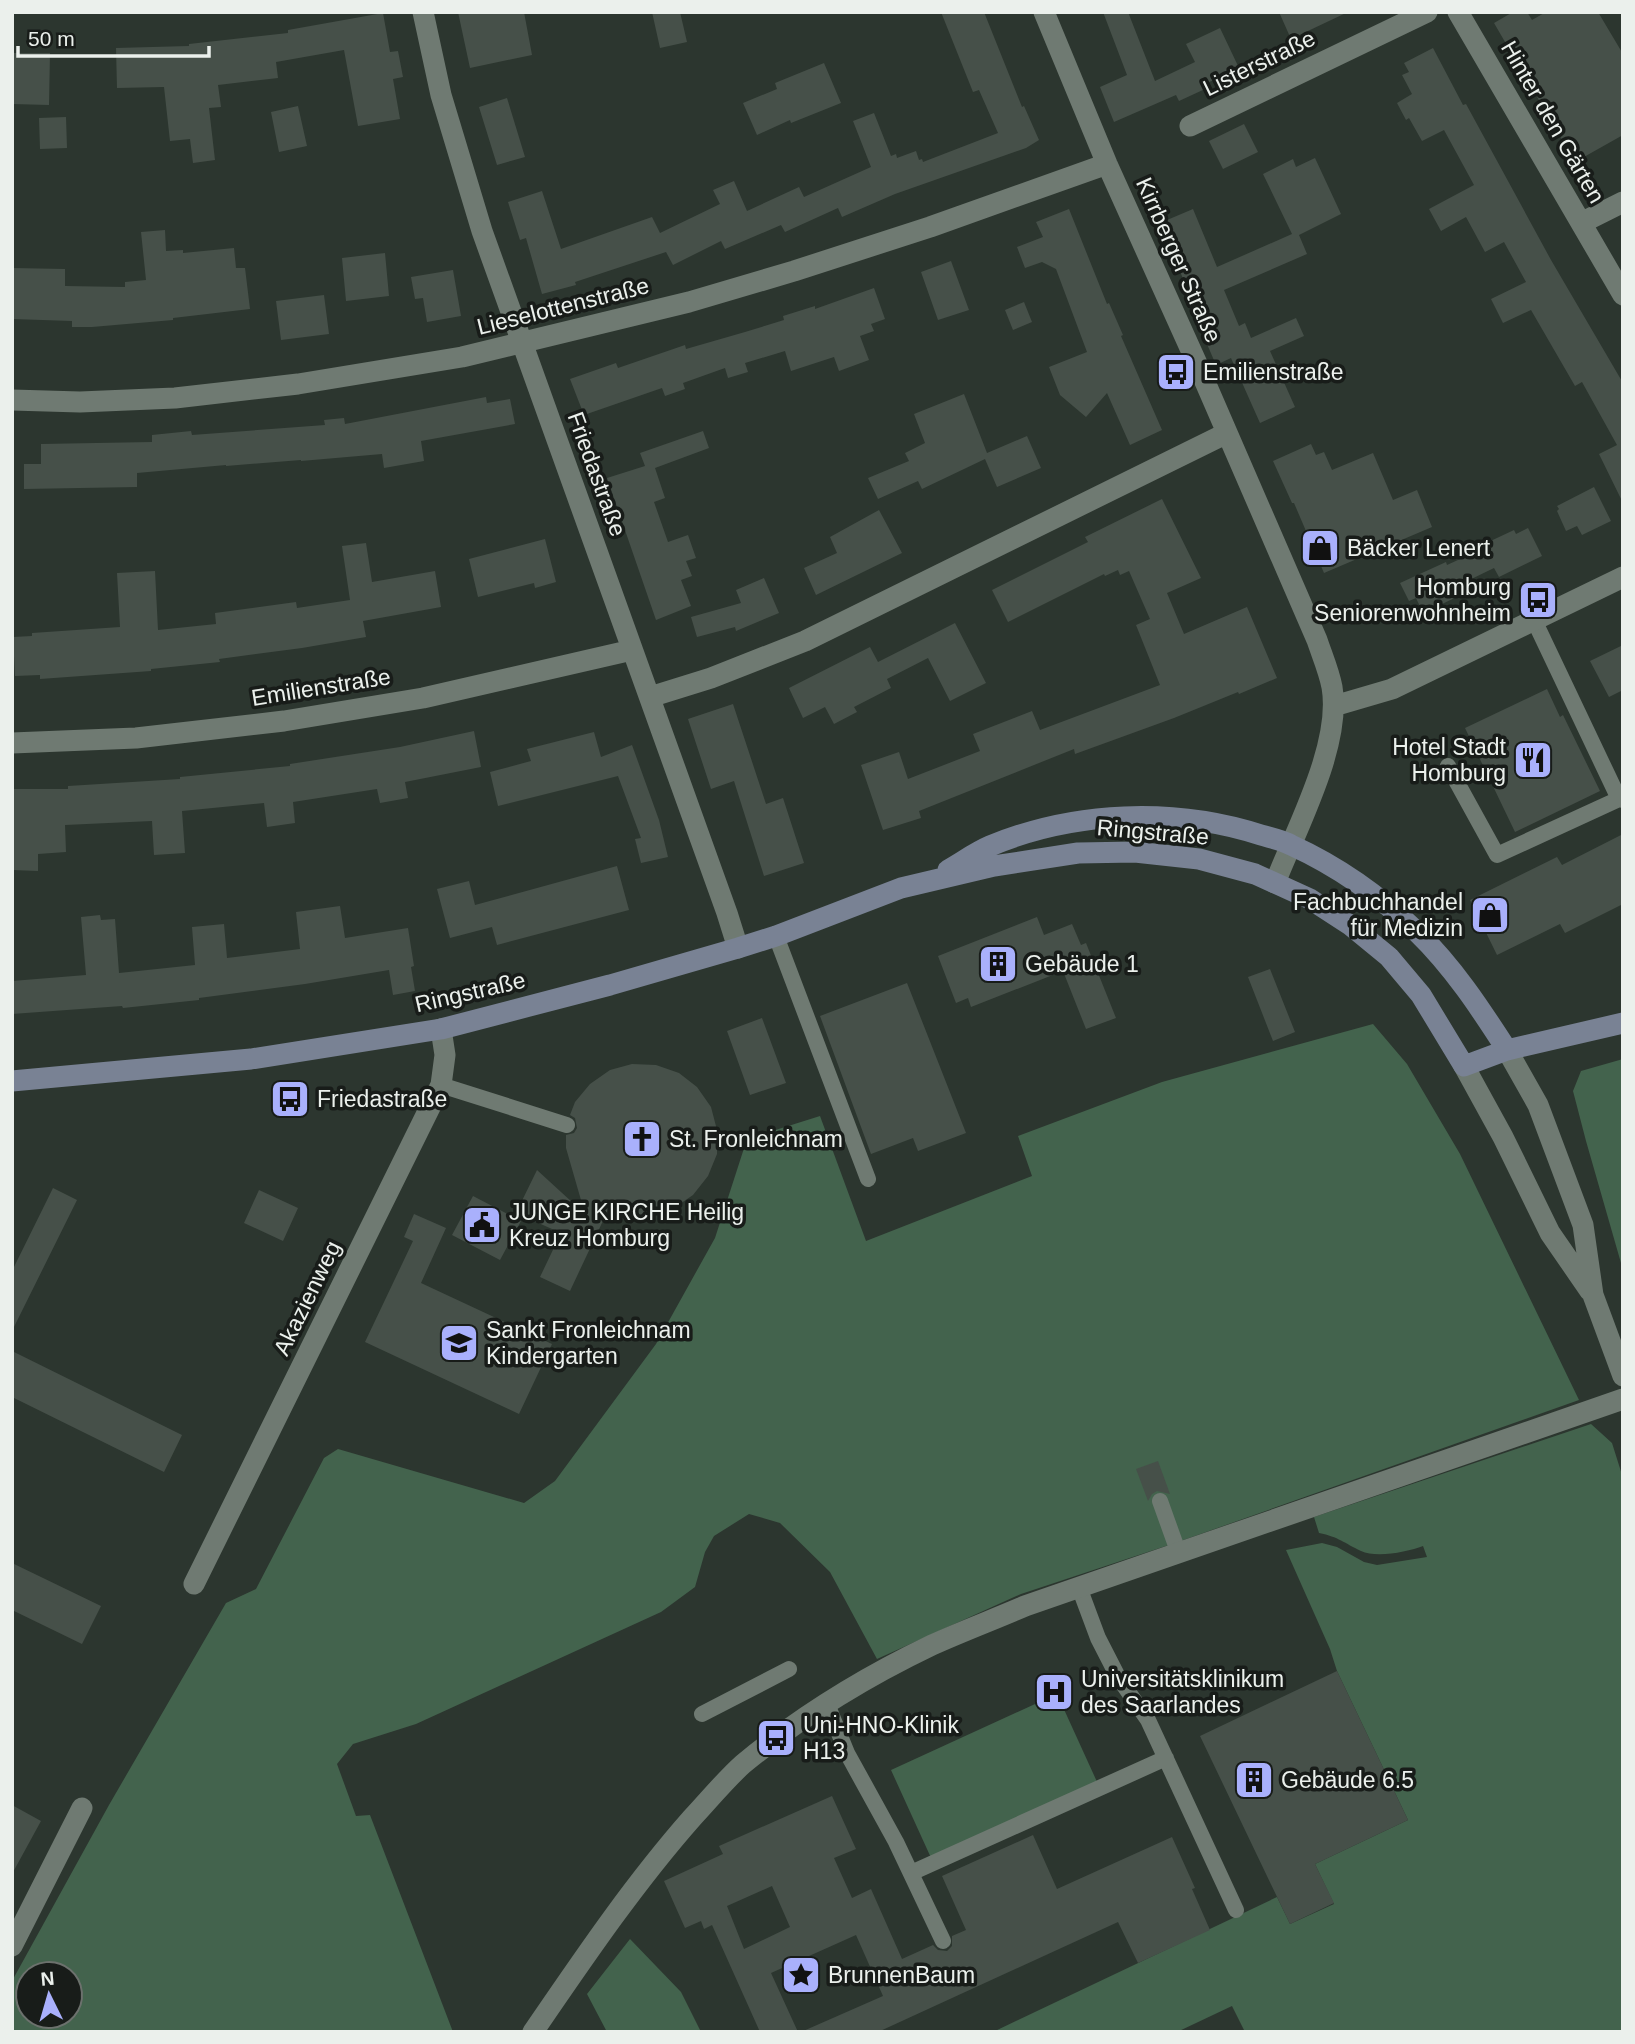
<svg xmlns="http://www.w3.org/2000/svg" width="1635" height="2044" font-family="Helvetica,sans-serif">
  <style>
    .green { fill: #43634d; fill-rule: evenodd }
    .building { fill: #465049; fill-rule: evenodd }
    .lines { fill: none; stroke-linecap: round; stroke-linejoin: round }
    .lane { stroke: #6f7a72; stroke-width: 16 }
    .street { stroke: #6f7a72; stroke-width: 21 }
    .secondary { stroke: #798294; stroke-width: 21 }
    .labels { text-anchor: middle; stroke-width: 7; stroke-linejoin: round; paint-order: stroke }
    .street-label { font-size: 23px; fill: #ebf0ec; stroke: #181c19 }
    .poi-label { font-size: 23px; fill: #ebf0ec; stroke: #181c19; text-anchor: start }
  </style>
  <rect width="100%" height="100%" fill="#2c362f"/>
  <path class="green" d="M1373,1024l34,40 53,90 119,246 -404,143 -154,51 -144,65 -47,-87 -50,-49 -31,-9 -35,22 -9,16 -10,35 -34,25 -245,112 -63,20 -16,20 19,52 14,-1 83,217h-441v-51l97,-176 117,-202 30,-14 68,-131 14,-9 186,54 31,-22 101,-137 59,-106 32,-99 73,-23 46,125 166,-65 -14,-40 144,-54zM28,1974h42v42h-42z
    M1623,1059v211l-37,-129 -13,-50 8,-20z
    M1591,1424l21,19 11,35v554h-378l-13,-26 -55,26h-184l284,-135 13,27 44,-20 -19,-40 93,-44 -71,-149 -7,-22 -44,-99 36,-7 15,4 27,15 13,3 50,-8 -4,-11c-15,6 -47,12 -62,5 -17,-8 -22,-14 -42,-18l-5,-16z
    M1057,1694l41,90 -166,76 -41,-90z
    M630,1939l51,53 20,40h-94l-20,-38z"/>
  <path class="building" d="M458,12h66l8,43 -62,13z
    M652,12h28l7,30 -27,6z
    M941,12h43l38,95 2,-1 15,34 -13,8 -131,46 -53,23 -4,-9 -53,24 -4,-7 -56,24 -4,-8 -48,24 -7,-13 -91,30 1,3 -34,9 -16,-56 -6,2 -12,-38 34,-11 19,58 91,-32 8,16 60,-29 -7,-14 21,-9 13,30 52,-24 5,10 67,-30 -18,-46 21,-8 17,43 5,-2 1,4 19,-7 3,9 3,-1 1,3 75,-29 -19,-43 -6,2z
    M1103,12h25l27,69 40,-19 -9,-18 34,-16 19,40 -36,17 2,4 -26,12 -3,-6 -62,27 -14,-35 27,-12z
    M1279,12h69l-57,27z
    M1513,12h14l5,8 14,-8h52l25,42v81l-48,27 -81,-139z
    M383,13l7,39 8,-1 5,26 -10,2 7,40 -42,7 -14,-76 -68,12 2,16 -60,7 3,22 -12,1 6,52 -22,3 -3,-24 -20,2 -6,-54 -47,1 -1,-40 73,-2v-2l99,-11v-3z
    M1433,48l30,57 3,-1 85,156 72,123v120l-24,-49 18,-9 -35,-63 -7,4 -44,-76 -28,13 -12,-24 35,-17 -22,-40 -19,10 -19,-35 -25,14 -12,-22 45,-24 -30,-55 -22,11 -13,-23 -3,2 -9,-17 15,-9 -10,-19 7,-3 -5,-9z
    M12,53h38l-1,52 -37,-1z
    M824,63l17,40 -50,20 -1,-3 -33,15 -14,-32 34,-14 -2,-6z
    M507,98l18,59 -28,8 -18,-58z
    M298,106l9,40 -28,6 -8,-40z
    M66,117l1,31 -27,1 -1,-31z
    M1244,124l14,28 -35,17 -14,-28z
    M1315,158l26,56 -42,21 8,19 -83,36 15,36 6,-3 6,15 45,-20 8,18 -34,15 25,56 -35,16 -29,-65 -15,7 -21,-49 3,-1 -38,-92 33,-14 24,58 75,-33 -29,-60 30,-15 3,8z
    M1069,209l38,95 2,-1 14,32 -2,1 41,94 -32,15 -23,-52 -21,24 -26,-22 -11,-28 38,-15 -31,-83 -14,-7 -17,6 -8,-21 26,-10 -7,-15z
    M165,230l1,21 17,-1v3l51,-5 2,20h9l5,41 -77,9v2l-81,7h-20v-6l-60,-2v-51l53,1v17l60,1v-5l21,-2 -5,-48z
    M385,253l4,43 -43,5 -4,-43z
    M951,261l18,49 -31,10 -17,-48z
    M453,270l8,46 -34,6 -4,-24 -8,1 -4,-22z
    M874,288l11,31 -14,5 3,7 -14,5 9,24 -30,11 -5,-14 -43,14 -6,-20 -40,12 3,9 -20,6 -3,-10 -42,15 2,6 -20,7 -3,-8 -78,27 -14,-36 46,-16 2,5 67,-23 1,4 59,-17 39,-12 -1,-4 32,-10v3z
    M324,295l5,39 -48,6 -5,-39z
    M1024,302l8,20 -19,8 -8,-20z
    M964,394l23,59 40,-17 14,32 -44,19 -12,-28 -63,30 -4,-8 -40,18 -10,-21 41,-17 -4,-8 20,-10 -11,-29z
    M486,397l1,6 23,-4 5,25 -94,17 3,20 -40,7 -2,-14 -81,7v-1l-75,6v-1l-89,8v14l-113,2v-25h17v-20l111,-2v-7l39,-4 1,4 133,-10 -1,-5 20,-2 1,6z
    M703,431l6,17 -54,20 10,30 -11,4 14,40 20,-7 8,23 -10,3 6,15 -11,4 10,26 -35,14 -49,-142 38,-12 -5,-13z
    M1311,444l5,11 8,-3 8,18 41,-17 20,47 24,-10 15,37 -108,46 -30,-70h-2l-19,-42z
    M1594,487l17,34 -29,14 -5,-9 -11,5 -9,-20 2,-2 -2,-3z
    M1162,499l39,79 -34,15 17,41 63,-27 30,71 -38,16 -1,-2 -64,26 -99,36 -1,-5 -155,62 2,7 -38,12 -22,-65 38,-13 9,27 72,-28 -7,-17 59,-23 8,19 120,-45 -24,-60 14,-6 -21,-48 -9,4 -2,-5 -13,6 -1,-2 -96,48 -16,-32 96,-48 -3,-5z
    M879,510l23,43 -86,42 -12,-27 33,-15 -7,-16z
    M1528,528l14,28 -43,21 -5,-9 -37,18 4,9 -38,18 -7,-15 -7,3 -9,-18 46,-21 1,3 37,-17 -2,-3 32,-15 2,4z
    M545,539l11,43 -21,6 -1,-5 -56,14 -9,-38z
    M366,543l6,39 63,-11 6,36 -78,14 3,16 -64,11 -83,11 1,3 -69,7v2l-111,8v-4l-25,1 -2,-39 19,-1v-3l88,-6 -3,-54 38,-2 3,59 58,-6 -1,-11 81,-11 1,6 53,-8 -8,-54z
    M764,578l15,35 -43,18 -1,-4 -38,10 -6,-20 50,-14 -5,-13z
    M955,623l31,60 -36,18 -22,-43 -41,21 4,9 -37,19 3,5 -23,12 -9,-17 -22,11 -14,-30 81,-41 8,15z
    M1623,645v45l-14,7 -19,-36z
    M1547,689l13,28 3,-2 37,76 -85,41 -50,-104z
    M733,704l33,100 17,-6 21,65 -40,13 -30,-95 -23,8 -23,-70z
    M474,731l7,36 -76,15 3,16 -28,5 -3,-14 -84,13 2,21 -28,4 -3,-24 -82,8 3,42 -31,2 -2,-34 -87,4 1,27 -28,2v17l-26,-1v-81h56v-3l112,-7v-2l110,-11v-2l110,-17z
    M594,732l7,25 31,-12 27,75 9,37 -27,6 -6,-24 6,-1 -23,-62 -120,30 -8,-34 41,-11 -4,-12z
    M1623,834v70l-58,29 -5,-9 -63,31 -27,-55 87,-43 5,8z
    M617,866l12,44 -132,35 -5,-18 -42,11 -13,-49 32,-8 6,24z
    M340,906l5,32 63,-10 6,38 -3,1 4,24 -22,4 -4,-25 -84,14 -106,14v2l-76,8 -1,-2 -110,8v-33l74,-6 -5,-58 19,-2 1,5 14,-1 4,54 76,-8 -3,-38 32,-3 3,34 73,-9 -4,-37z
    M1037,917l7,18 28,-11 9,21 5,-2 30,75 -30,11 -23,-58 -92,36 -3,-9 -12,5 -18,-47z
    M1270,969l25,63 -22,9 -25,-64z
    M907,983l59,150 -48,18 -5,-13 -42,16 -51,-138z
    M762,1018l24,65 -36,12 -23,-64z
    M632,1064l24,1 23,8 18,14 14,20 6,23v24l-9,22 -15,19 -19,13 -23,7 -24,-1 -18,-6 -39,83 -30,-14 21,-44 -45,-20 21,-43 48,44 -19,-66v-13l8,-2 3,-5 -2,-10 -5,-3 5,-13 15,-18 20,-14z
    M53,1188l24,12 -65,131v-60z
    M259,1190l39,18 -15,33 -39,-18z
    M473,1196l48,25 -21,39 -48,-25z
    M414,1214l32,14 -25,55 131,61 -33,70 -154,-72 48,-101 -9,-4z
    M12,1351l170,84 -18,37 -152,-75z
    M1158,1461l12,33 -13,-3 -5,3 -4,7 -12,-32z
    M12,1563l89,43 -19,38 -70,-34z
    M1337,1671l71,149 -93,44 19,39 -44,21 -90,-188z
    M832,1796l24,53 -22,9 18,40 19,-9 31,70 31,-14 5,5 9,1 5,-5v-10l14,-6 -24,-54 91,-41 24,54 115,-52 23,51 -3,1 18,41 -72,33 -20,-41 -240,110h-77l82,-36 -27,-61 -85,38 27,59h-38l-48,-107 -8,4 -3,-8 -16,7 -21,-47 59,-27 -4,-8zM772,1886l18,41 -46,22 -17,-43z
    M12,1805l29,16 -29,53z"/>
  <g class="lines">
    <path class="lane" d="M1534,620l85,179
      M1448,766l49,89 122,-56 4,1
      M776,936l92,243
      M441,1085l126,40
      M1160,1501l19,53
      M1079,1587l19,51 20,39 30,43 88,190
      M827,1704l20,49 49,89 47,99
      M702,1714l87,-45
      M911,1873l255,-115"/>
    <path class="street" d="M423,12l18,83 41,136 245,682 11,35
      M1044,12l63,152 92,204 118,272c5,15 12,31 15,47 10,58 -36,142 -57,196
      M1458,12l165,283
      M1190,126l237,-114
      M1581,223l42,-21
      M12,400l68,2 95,-4 123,-14 164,-27 227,-55 105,-31 136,-44 177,-63
      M650,697l61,-19 94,-37 422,-208
      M1334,706l58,-17 231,-112
      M12,743l124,-5 148,-17 139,-23 209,-48
      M1507,1050l31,55 45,120 10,70 30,81
      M1464,1066l39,71 47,96 40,58
      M194,1584l247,-499 4,-30 -4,-26
      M12,1946l70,-138
      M533,2032c50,-73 100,-147 159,-214 17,-18 33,-38 51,-54 57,-47 122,-87 189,-119 31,-14 63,-26 93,-39l598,-207"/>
    <path class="secondary" d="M948,870c14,-8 28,-18 42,-24 84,-35 184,-39 271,-11 10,3 21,5 30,10 46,21 90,52 126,87 36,35 63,76 90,118
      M12,1081l239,-22 190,-30 169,-44 128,-37 38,-12 125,-48 93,-22 84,-13 57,-1 64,7 56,15 55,25 40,26 39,32 32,38 43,71 43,-16 116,-27"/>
  </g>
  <defs>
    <g id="bus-square" transform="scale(2.0125)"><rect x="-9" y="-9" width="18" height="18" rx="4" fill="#a9b0fc" stroke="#181c19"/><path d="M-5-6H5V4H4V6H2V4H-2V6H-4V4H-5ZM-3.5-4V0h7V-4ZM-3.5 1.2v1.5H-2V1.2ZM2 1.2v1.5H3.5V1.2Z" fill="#111"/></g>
    <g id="shop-square" transform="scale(2.0125)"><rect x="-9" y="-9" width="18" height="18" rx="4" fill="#a9b0fc" stroke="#181c19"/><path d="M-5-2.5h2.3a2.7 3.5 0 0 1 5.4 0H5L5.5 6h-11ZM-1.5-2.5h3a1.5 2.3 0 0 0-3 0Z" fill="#111"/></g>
    <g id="restaurant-square" transform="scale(2.0125)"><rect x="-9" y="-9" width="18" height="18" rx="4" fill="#a9b0fc" stroke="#181c19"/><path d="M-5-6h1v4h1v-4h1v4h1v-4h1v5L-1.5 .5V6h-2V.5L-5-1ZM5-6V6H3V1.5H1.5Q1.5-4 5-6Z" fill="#111"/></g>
    <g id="building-square" transform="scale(2.0125)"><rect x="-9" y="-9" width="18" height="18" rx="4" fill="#a9b0fc" stroke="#181c19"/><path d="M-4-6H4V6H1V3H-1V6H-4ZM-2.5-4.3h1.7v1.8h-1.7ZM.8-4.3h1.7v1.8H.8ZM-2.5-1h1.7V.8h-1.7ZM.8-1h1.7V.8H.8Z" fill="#111"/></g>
    <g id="church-square" transform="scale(2.0125)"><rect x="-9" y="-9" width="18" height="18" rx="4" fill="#a9b0fc" stroke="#181c19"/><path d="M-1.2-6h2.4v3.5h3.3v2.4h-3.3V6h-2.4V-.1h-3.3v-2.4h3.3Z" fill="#111"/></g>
    <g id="civic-square" transform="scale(2.0125)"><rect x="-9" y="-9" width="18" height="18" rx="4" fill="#a9b0fc" stroke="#181c19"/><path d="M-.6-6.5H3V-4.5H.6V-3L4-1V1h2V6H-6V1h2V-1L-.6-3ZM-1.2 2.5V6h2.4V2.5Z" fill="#111"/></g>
    <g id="school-square" transform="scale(2.0125)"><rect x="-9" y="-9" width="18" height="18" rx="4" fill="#a9b0fc" stroke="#181c19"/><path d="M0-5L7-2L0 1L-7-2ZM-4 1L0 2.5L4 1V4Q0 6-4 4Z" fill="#111"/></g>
    <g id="hospital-square" transform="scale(2.0125)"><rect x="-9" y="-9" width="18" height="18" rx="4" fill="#a9b0fc" stroke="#181c19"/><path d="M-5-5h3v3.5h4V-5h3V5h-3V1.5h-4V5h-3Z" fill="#111"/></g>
    <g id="sight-square" transform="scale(2.0125)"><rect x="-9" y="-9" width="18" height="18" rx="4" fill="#a9b0fc" stroke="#181c19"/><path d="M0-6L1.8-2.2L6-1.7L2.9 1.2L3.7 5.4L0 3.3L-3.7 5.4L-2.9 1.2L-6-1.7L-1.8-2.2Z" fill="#111"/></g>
  </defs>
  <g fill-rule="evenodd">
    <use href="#bus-square" x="1176" y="372"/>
    <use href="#shop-square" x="1320" y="548"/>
    <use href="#bus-square" x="1538" y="600"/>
    <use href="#restaurant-square" x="1533" y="760"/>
    <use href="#shop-square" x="1490" y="915"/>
    <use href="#building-square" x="998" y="964"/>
    <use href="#bus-square" x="290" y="1099"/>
    <use href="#church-square" x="642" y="1139"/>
    <use href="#civic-square" x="482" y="1225"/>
    <use href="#school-square" x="459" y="1343"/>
    <use href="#hospital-square" x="1054" y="1692"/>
    <use href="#bus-square" x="776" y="1738"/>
    <use href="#building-square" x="1254" y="1780"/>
    <use href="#sight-square" x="801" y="1975"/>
  </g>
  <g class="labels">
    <g class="street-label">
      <text transform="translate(1259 63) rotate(-26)" y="8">Listerstraße</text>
      <text transform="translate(1553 122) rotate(60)" y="8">Hinter den Gärten</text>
      <text transform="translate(1179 260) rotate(66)" y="8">Kirrberger Straße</text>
      <text transform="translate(563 306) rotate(-14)" y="8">Lieselottenstraße</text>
      <text transform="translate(597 474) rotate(70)" y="8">Friedastraße</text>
      <text transform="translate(321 687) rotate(-9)" y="8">Emilienstraße</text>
      <text transform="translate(1153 832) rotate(5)" y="8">Ringstraße</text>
      <text transform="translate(470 992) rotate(-13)" y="8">Ringstraße</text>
      <text transform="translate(307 1298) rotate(-64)" y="8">Akazienweg</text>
    </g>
    <g class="poi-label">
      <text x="1203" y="380">Emilienstraße</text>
      <text x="1347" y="556">Bäcker Lenert</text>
      <text x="1511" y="595" text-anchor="end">Homburg<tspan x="1511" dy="26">Seniorenwohnheim</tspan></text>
      <text x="1506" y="755" text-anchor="end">Hotel Stadt<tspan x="1506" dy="26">Homburg</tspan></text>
      <text x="1463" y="910" text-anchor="end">Fachbuchhandel<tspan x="1463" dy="26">für Medizin</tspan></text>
      <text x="1025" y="972">Gebäude 1</text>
      <text x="317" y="1107">Friedastraße</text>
      <text x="669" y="1147">St. Fronleichnam</text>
      <text x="509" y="1220">JUNGE KIRCHE Heilig<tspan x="509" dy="26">Kreuz Homburg</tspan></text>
      <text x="486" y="1338">Sankt Fronleichnam<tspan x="486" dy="26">Kindergarten</tspan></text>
      <text x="1081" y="1687">Universitätsklinikum<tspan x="1081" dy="26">des Saarlandes</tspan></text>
      <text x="803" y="1733">Uni-HNO-Klinik<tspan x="803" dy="26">H13</tspan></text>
      <text x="1281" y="1788">Gebäude 6.5</text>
      <text x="828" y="1983">BrunnenBaum</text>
    </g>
  </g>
  <rect width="1635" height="2044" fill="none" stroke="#ebf0ec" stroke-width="28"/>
  <g transform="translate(49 1995) rotate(355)"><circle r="33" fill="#181c19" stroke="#6c716d" stroke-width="2"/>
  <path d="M0-5L12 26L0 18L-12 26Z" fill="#a9b0fc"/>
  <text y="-10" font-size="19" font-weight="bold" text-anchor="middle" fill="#ebf0ec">N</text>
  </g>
  <path d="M18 46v10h191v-10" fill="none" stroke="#ebf0ec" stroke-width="3.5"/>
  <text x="28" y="46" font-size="21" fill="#ebf0ec" stroke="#181c19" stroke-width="5" paint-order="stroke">50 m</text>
</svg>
